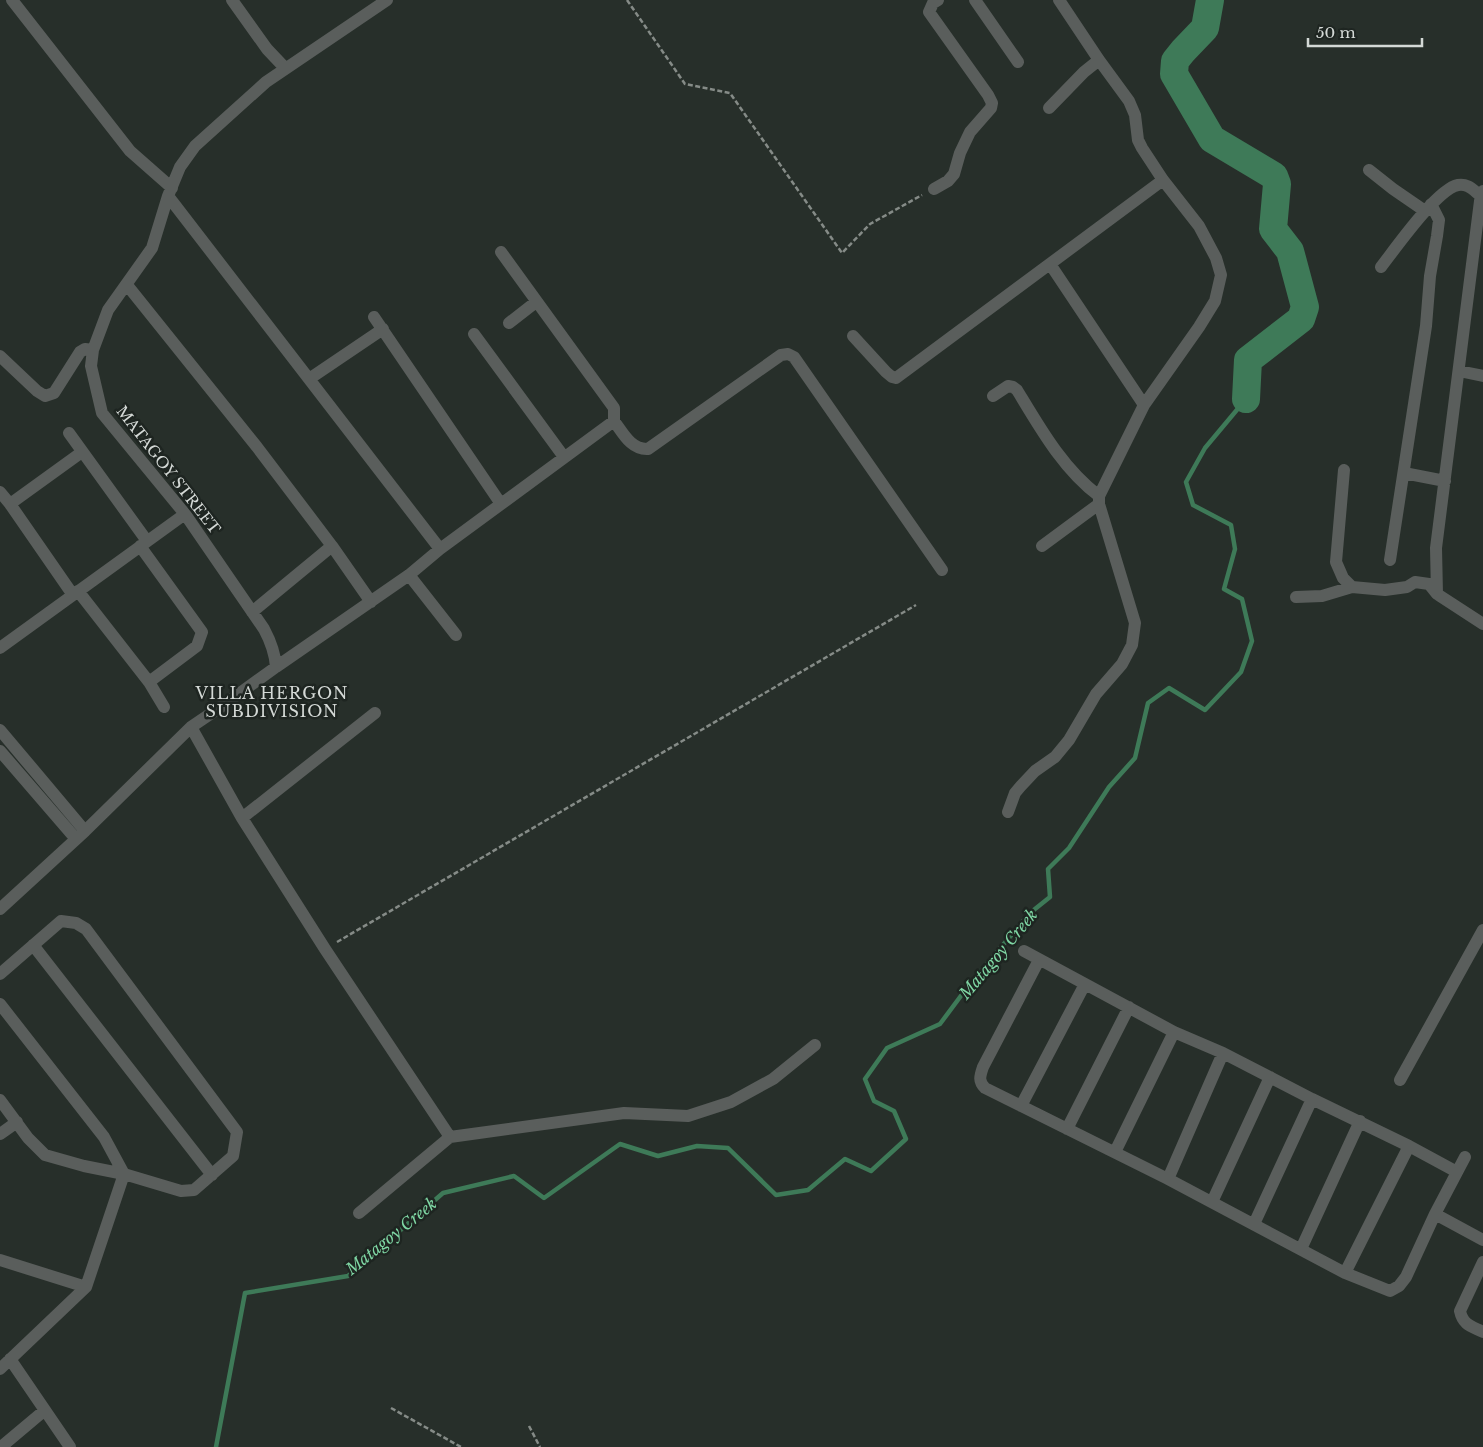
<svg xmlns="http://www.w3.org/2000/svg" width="1483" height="1447" font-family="'Libre Baskerville',serif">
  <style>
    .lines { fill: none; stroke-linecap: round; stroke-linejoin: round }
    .stream { stroke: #3e7a58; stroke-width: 4.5 }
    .river { stroke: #3e7a58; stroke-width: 28 }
    .path { stroke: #858b87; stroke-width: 2.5; stroke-dasharray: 5 2.5; stroke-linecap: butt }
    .minor { stroke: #5a5e5c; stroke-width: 12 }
    .labels { text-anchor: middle; stroke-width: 5; stroke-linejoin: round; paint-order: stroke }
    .street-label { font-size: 15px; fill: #d4d9d6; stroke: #1e2521 }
    .neighbourhood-label { font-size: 16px; letter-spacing: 1px; fill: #d4d9d6; stroke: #1e2521 }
    .water-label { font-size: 16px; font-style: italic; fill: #7fd7a4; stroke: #1e2521 }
  </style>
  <rect width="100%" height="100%" fill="#272f2a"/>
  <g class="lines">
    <path class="stream" d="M216,1447l29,-154 103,-17 95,-83 71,-17 30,22 76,-54 38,12 39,-10 31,2 48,47 32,-5 37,-31 26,12 35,-32 -12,-28 -20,-10 -9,-22 22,-31 53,-24 29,-39 61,-72 20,-16 -2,-28 21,-21 40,-61 26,-29 13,-55 21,-15 36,22 36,-38 11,-31 -10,-42 -18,-10 11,-40 -4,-24 -38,-20 -7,-23 19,-34 41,-49"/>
    <path class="river" d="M1210,0l-5,28 -22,23 -8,10 -1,13 38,65 62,37 3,8 -4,45 17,22 15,56 -4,12 -53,41 -2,39"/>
    <path class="path" d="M627,0l58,84 45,9 112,160 28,-29 52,-29
      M337,942l579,-337
      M391,1408l70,39
      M529,1426l11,21"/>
    <path class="minor" d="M12,0l118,151 42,37
      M232,0l35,49 18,19
      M975,0l43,62
      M1049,108l35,-36 15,-12
      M1369,170l24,19 32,22
      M934,189l14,-8 6,-7 6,-21 10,-21 21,-24 1,-5 -4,-8 -59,-83 4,-9 5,-3
      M1483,191l-3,10 -44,347 1,46 46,30
      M168,196l272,353 174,-128c9,12 17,29 34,28l133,-94 7,-1 6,3 148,213
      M501,252l113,156v13
      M1050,264l94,141
      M1381,267c14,-18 56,-78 77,-82 10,-2 16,6 23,11
      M127,285l130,162 75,99 -80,66
      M374,317l127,187
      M509,323l27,-21
      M474,334l90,123
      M853,336l33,36 6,5 4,1 267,-198
      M0,356l37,35 8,5 9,-3 26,-41 5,-3 8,1
      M1459,371l24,5
      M309,379l74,-50
      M993,396l15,-10 5,1 4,3c23,38 46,79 82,106
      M69,433l78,108
      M1344,470l-8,92 7,16 9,9 33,3 22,-3 8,-5 14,2 8,10
      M1404,473l41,8
      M0,492l10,12 63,91
      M10,504l72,-52
      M140,546l62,86 -5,14 -48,36
      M332,546l39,56
      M1042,546l57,-42
      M1390,560l36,-234 4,-50 7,-40 2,-16 -8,-16
      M409,575l47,60
      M78,591l71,91 15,25
      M1296,597l26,-1 30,-9
      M0,648l185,-134
      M276,667l133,-92 31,-26
      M191,727l51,91 83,131 125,188
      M0,730l85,101
      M0,751l76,88
      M1008,812l7,-19 5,-6 15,-16 20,-14 14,-17 27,-46 26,-30 10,-19 3,-22 -36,-119v-8l45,-91 55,-78 16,-26 6,-26 -5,-17 -17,-32 -36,-46 -21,-32 -4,-8 -3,-25 -6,-14 -30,-41 -40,-60
      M242,818l133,-105
      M0,909l85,-78 106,-104 31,-21 54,-39c-1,-14 -5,-25 -12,-38l-79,-115 -83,-101 -11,-47 2,-16 15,-40 44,-62 16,-52 12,-29 15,-21 71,-64 121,-82
      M33,945l179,230
      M1024,951l150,81 49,21 89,46 97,47 48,26
      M1039,960l-56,107c-3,9 -5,14 2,21l183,91 177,94 45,18 9,-5 7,-9 29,-63 30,-57
      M0,974l61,-53 15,2 10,6 151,203 -4,24 -39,34 -13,1 -57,-17 -40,-8 -39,-11 -17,-17 -28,-38
      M0,1004l104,133 20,37 -38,113 -86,82
      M1400,1080l83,-150
      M1021,1106l64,-122
      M1067,1129l62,-122
      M0,1134l17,-12
      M1115,1152l59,-120
      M1168,1179l55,-126
      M1212,1202l58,-125
      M359,1213l91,-76 174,-24 64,3 43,-14 42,-23 42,-34
      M1435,1214l48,26
      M1254,1224l58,-125
      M1301,1249l59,-128
      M0,1260l86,27
      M1483,1262l-23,49c3,14 11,15 23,21
      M1345,1273l64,-127
      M10,1359l60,88
      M1,1447l44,-37"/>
  </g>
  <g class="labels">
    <g class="street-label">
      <text transform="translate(168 470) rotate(52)" y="5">MATAGOY STREET</text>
    </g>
    <g class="neighbourhood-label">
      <text x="272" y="699">VILLA HERGON<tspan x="272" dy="18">SUBDIVISION</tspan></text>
    </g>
    <g class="water-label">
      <text transform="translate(998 954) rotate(-50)" y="6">Matagoy Creek</text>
      <text transform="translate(391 1236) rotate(-39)" y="6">Matagoy Creek</text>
    </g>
  </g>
  <path d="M1308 38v8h114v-8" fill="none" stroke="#d4d9d6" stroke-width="2.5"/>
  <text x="1316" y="38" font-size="15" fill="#d4d9d6" stroke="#1e2521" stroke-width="4" paint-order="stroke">50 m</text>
</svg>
